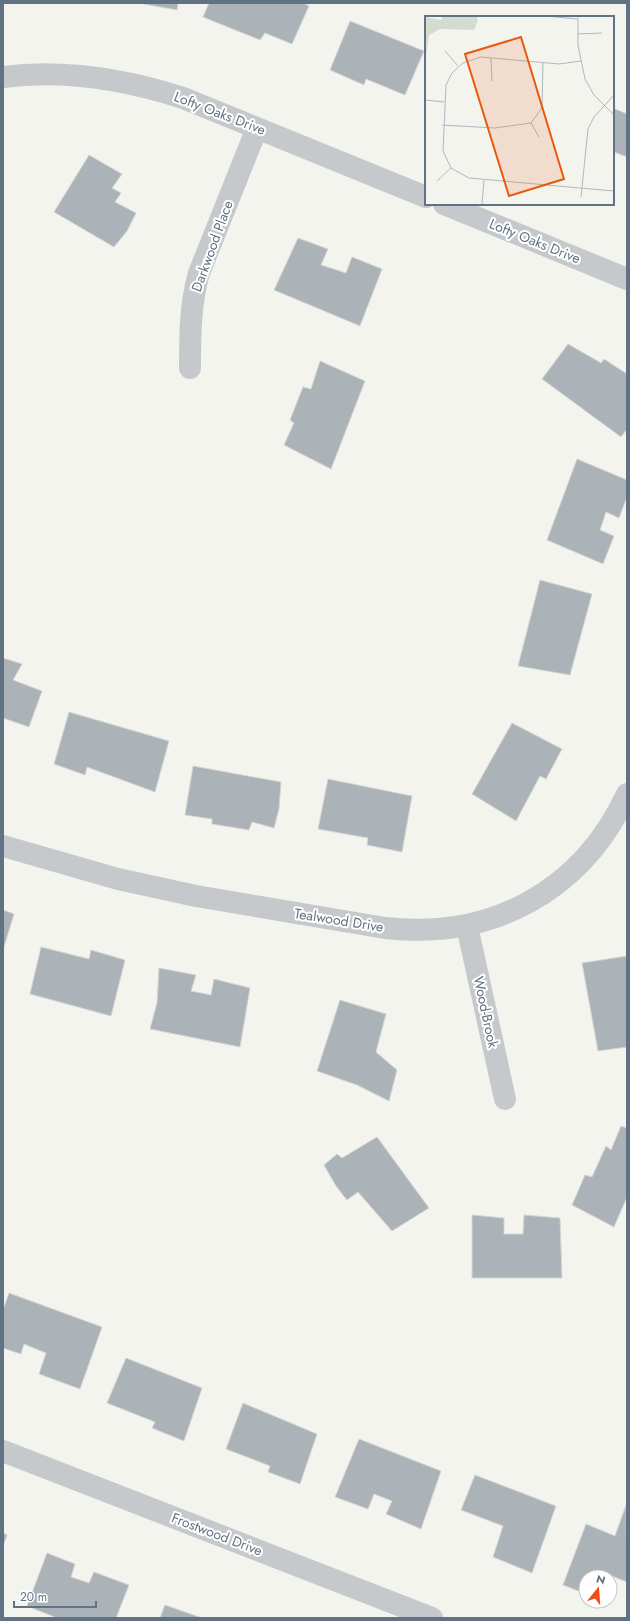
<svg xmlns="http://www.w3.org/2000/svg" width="630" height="1621" font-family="Jost,sans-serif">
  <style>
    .building { fill: #abb2b8; stroke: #d5d5d2 }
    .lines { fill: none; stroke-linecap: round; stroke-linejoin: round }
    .street { stroke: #c6c9cc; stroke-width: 22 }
    .labels { text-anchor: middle; stroke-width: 4; stroke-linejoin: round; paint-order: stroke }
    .street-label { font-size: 14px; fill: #607283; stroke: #fff }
    .inset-road { fill: none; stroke: #b0b8be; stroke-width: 1 }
    .view { fill: #e8590c; fill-opacity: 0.15; stroke: #e8590c; stroke-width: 2 }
    .inset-edge { fill: none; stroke: #607283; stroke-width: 2 }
  </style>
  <rect width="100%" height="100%" fill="#f4f4ef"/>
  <path class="building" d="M138,3h40l-1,7z
    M209,3h94l6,3 -17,38 -27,-11 -5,7 -57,-23z
    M350,21l74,30 -19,44 -39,-16 -2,6 -34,-15z
    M613,108l14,6v43l-13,-5 -1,2z
    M89,155l33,19 -10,14 9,5 -6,9 21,11 -9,18 -13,16 -60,-35z
    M298,238l30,11 -7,16 25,8 6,-16 30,12 -22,57 -86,-36z
    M568,344l33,19 3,-4 23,15v55l-6,8 -79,-58z
    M320,361l45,20 -34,88 -47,-24 10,-22 -4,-3 13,-33 8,2z
    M577,459l50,21v17l-8,21 -13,-6 -6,18 14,6 -11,28 -56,-24z
    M540,580l52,14 -22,81 -52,-9z
    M3,658l19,6 -9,16 29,11 -13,36 -26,-9z
    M69,712l100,29 -14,51 -68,-25 -2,8 -31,-11z
    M512,723l50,26 -16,30 -6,-3 -24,45 -44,-27z
    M193,766l88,16 -2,27 -5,19 -22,-6 -3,8 -37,-6v-5l-27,-4z
    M328,779l84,17 -10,56 -35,-7 1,-7 -50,-9z
    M3,910l11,4 -11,36z
    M41,947l48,12 2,-9 34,10 -14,56 -81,-22z
    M627,956v91l-29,4 -16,-88z
    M159,968l37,7 -5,16 20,4 3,-16 36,9 -10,59 -90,-18 7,-26z
    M340,1000l46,14 -10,38 21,18 -8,31 -32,-16 -40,-14z
    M621,1126l6,2v69l-13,30 -42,-22 13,-30 7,2 14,-31 5,4z
    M377,1137l52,71 -37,23 -34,-39 -11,8 -11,-14 -12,-21 13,-11 5,4z
    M472,1215l32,3v16h19l1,-19 36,3 2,60h-90z
    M9,1293l93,34 -22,62 -41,-15 7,-21 -22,-9 -3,10 -18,-6v-38z
    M126,1358l76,30 -18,53 -32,-13 3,-6 -48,-19z
    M243,1403l74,31 -17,50 -32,-12 2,-6 -44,-17z
    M359,1439l82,32 -20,58 -35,-15 6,-13 -18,-7 -6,15 -33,-12z
    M475,1475l81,31 -24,67 -39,-16 10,-31 -42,-16z
    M626,1505l1,77 -15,-6 -2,5v-4h-24v17l-23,-9 23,-61 29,12z
    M3,1533l4,2 -4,11z
    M47,1553l28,11 -4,13 18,6 5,-11 35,13 -13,33h-59l-30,-12z
    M165,1605l37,13h-42z"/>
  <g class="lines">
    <path class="street" d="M3,77c62,-8 121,2 180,21l243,99
      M444,204l183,75
      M190,368c0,-32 0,-64 9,-95l58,-145
      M3,846l115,33 78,17 189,32c107,12 197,-37 242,-134
      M467,926l38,173
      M3,1451l429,167"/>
  </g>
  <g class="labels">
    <g class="street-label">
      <text transform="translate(220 113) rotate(21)" y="5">Lofty Oaks Drive</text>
      <text transform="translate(535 241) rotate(22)" y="5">Lofty Oaks Drive</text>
      <text transform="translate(212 246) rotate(-70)" y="5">Darkwood Place</text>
      <text transform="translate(339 920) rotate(9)" y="5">Tealwood Drive</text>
      <text transform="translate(486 1012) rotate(78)" y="5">Wood-Brook</text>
      <text transform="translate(217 1534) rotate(21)" y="5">Frostwood Drive</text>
    </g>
  </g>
  <g transform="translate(425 16)">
    <rect width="189" height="189" fill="#f4f4ef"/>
    <path d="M17,0h34l2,4 -4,10 -34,-1 -11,6 -4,29v-47l17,3z" fill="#d4dcd0"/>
    <path class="inset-road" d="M121,0l31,3M153,0v29l7,34 9,16 20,20M152,18l25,-1M20,35l13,15M66,42l1,23M156,45l-22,3 -78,-7 -18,6 -11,10 -6,12 -3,66 8,17 18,10 145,13M0,84l19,2M106,107l8,14M17,109l53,3 36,-5 11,-15 1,-45M12,165l14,-13M156,181l7,-68 6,-12 20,-22M57,189l2,-25"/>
    <path class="view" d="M96,21l43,142 -55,17 -44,-142z"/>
    <rect width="189" height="189" class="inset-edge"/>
  </g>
  <rect width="630" height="1621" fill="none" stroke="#607283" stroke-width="8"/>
  <g transform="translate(598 1589) rotate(17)"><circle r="19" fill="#ffffff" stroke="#bfc7cd"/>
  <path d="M0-3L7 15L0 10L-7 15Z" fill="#f04e13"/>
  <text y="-6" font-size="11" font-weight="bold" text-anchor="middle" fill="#607283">N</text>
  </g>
  <path d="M14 1601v6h82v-6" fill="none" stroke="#607283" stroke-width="2"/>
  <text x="20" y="1601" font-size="12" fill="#607283" stroke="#ffffff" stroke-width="3" paint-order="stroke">20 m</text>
</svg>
